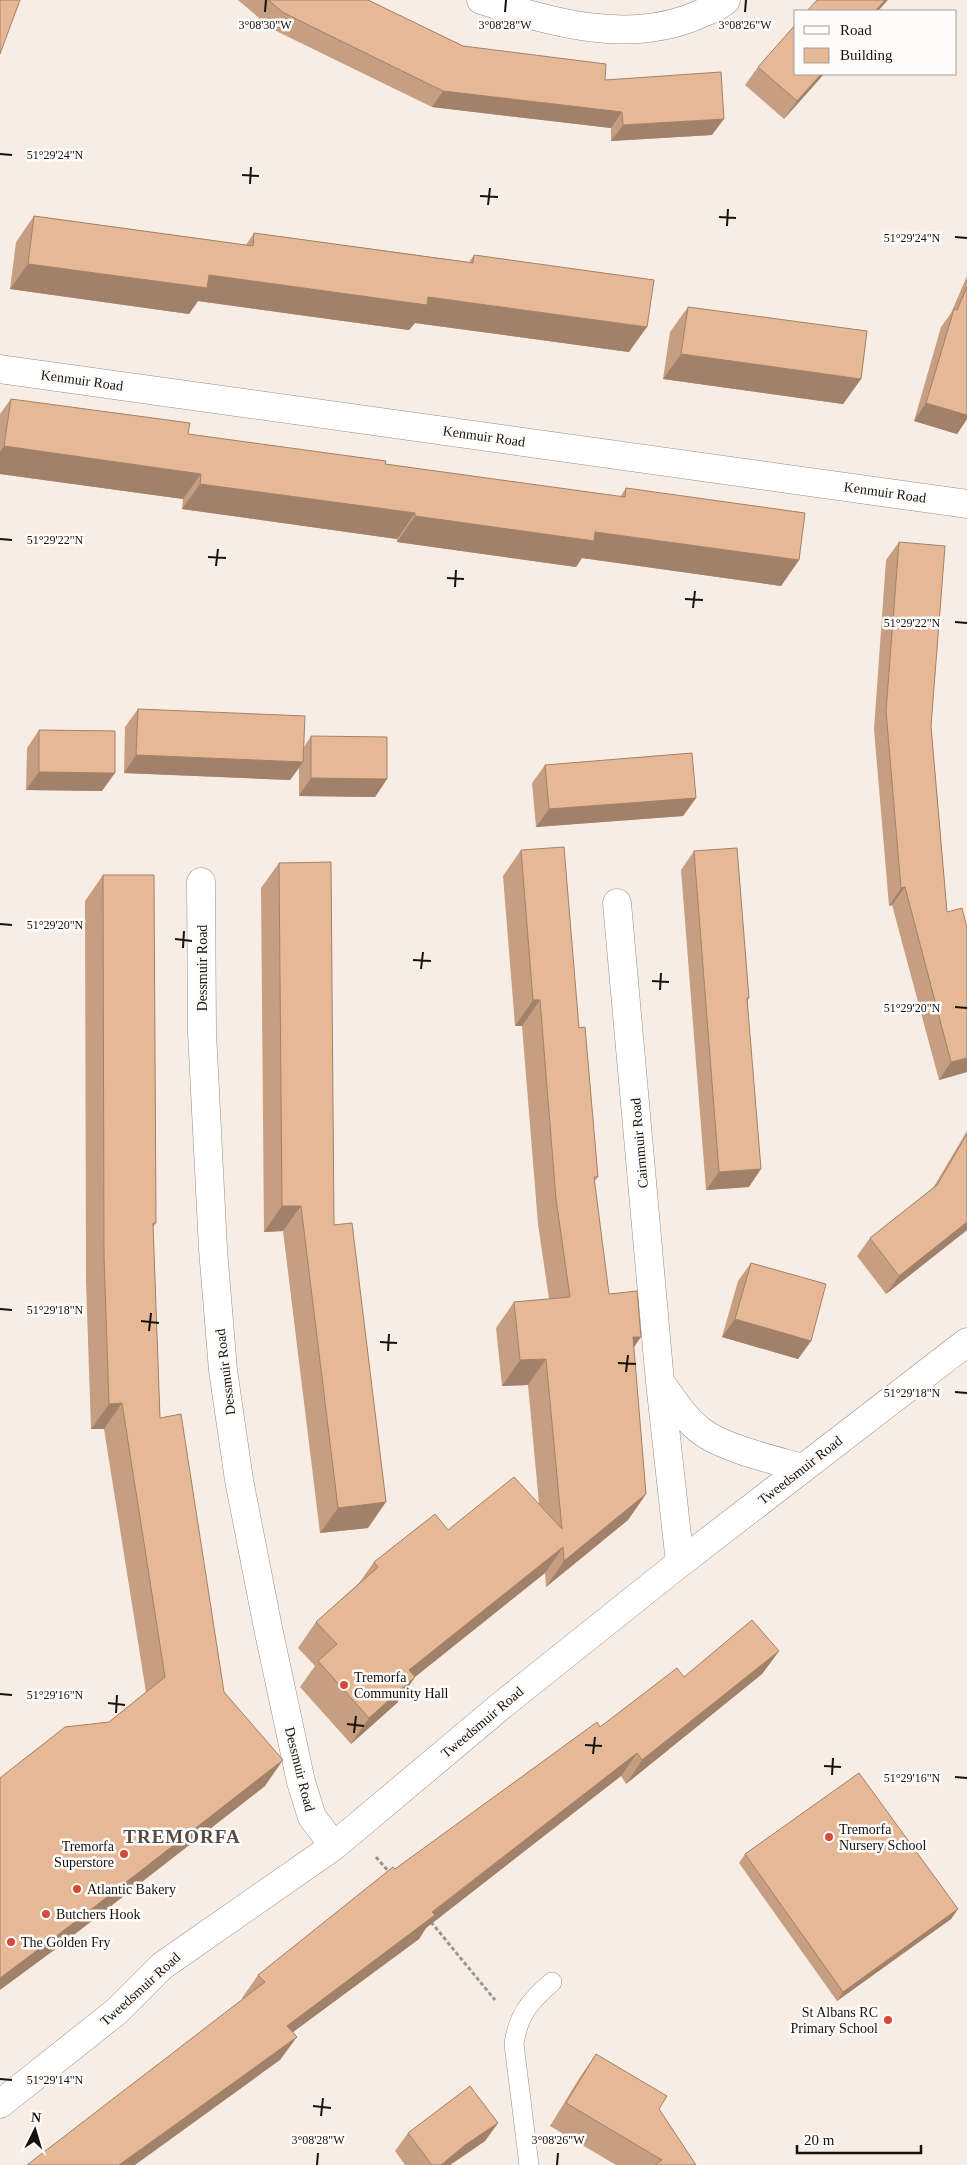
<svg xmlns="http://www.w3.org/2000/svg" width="967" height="2165" font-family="Georgia,serif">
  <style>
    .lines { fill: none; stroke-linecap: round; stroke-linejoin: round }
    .lane-casing { stroke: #978d86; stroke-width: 20 }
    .street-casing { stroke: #978d86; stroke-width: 29 }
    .path { stroke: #9e958f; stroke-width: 3; stroke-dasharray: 4 2.5; stroke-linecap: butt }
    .lane { stroke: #fff; stroke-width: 19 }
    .street { stroke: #fff; stroke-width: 28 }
    .wall { fill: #c69e81 }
    .shaded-wall { fill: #a18169 }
    .building { fill: #e6b896; stroke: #a18169 }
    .ticks { fill: none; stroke: #16120f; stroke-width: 2 }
    .poi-dot { fill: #d5483a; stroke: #fefcfa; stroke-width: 2 }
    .labels { text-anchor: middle; stroke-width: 5; stroke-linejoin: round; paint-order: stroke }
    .street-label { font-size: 14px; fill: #16120f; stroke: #fefcfa }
    .poi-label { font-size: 14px; fill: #16120f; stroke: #fefcfa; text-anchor: start }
    .district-label { font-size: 19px; font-weight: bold; letter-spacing: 1px; fill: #544b45; stroke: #fefcfa }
    .ticks-label { font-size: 12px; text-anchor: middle; fill: #16120f; stroke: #fefcfa; stroke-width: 5; stroke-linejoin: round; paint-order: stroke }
  </style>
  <rect width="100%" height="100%" fill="#f8ede5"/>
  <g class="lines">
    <g class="lane-casing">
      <path id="lane" d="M529,2165l-15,-121c4,-29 16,-43 38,-62"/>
    </g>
    <g class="street-casing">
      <path id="street" d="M481,0c70,22 148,46 219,14 9,-4 19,-7 26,-14
        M0,369l967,135
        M201,882l1,150 11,217 10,121 16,110 29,148 33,154 11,35 22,29
        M617,903l43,479 20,181
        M661,1383c12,17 23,35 40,48 22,17 73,29 101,37
        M0,2104l117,-93 45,-45 172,-120 168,-141 178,-142 287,-221"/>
    </g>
    <path class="path" d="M376,1857l14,16
      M431,1922l64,78"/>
    <use href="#lane" class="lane"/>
    <use href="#street" class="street"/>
  </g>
  <path class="wall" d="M238,0h130l95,46 142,34 107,55 -101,6v-13l-179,-21 -160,-78z
    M758,67l38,7h28l-40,45 -39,-34z
    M34,216l212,29 8,-12 215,29 5,-7 155,97 -214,-29 -6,7 -211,-29 -9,13 -179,-25 6,-47z
    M967,276v143l-10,15 -43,-13 27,-94 10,-14z
    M688,307l173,72 -18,25 -180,-25 7,-47z
    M11,399l177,35 197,30 235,33 6,-9 173,72 -18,26 -199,-28 -6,9 -179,-25v-3l-215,-30 1,-10 -183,-25v-60z
    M899,542l32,184 16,186 20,160 -28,8 -47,-175 -3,1 -15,-177 12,-169z
    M138,709l166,38 7,-11 76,43 -12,18 -76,-1v-28l-9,12 -166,-7 1,-46z
    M39,730l63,61 -76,-1 1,-42z
    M545,765l151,33 -13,18 -147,11 -4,-44z
    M521,850l58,178 19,149 -4,5 15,112 24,53 13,147 -18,26 -82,67 -1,-14 -130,104 -18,26 -46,41 -51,-57 15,-21 -17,-18 18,-26 43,-39 15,-21 74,-32 91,-26 -11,-119 -26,1 -6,-58 18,-26 35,-3 -11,-75 -16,-198h-7l-12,-150z
    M694,851l55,147 -1,2 1,187 -43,3 -25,-320z
    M279,863l55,362 34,303 -48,5 -37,-302 -19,1 -3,-344z
    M103,875l53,348 -3,4 7,191 64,274 41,94 -208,162 52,-226 37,-30 -42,-263h-13l-5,-148 -1,-380z
    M967,1131v99l-81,64 -29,-38 13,-18 63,-50z
    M751,1263l60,78 -13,18 -76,-22 16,-56z
    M779,1651l-17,23 -136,110 -5,-8 -195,152 -7,11 -126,93 -13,28 -38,-62 16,-23 137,-106 205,-142 84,-50z
    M745,1854l213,55 -7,10 -114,82 -98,-138z
    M596,2054l63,55 37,56h-80l-66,-39 30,-49z
    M498,2123l-13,18 -35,24h-45l-10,-14 13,-18z"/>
  <path class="shaded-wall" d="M885,0h3l-10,11h-3z
    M821,74h3l-40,45 13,-18z
    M443,91l179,21 -11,16 -179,-21z
    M724,119l-12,16 -101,6 12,-16z
    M28,264l181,11 219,22 219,30 -18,25 -214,-29 -6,7 -211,-29 -9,13 -179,-25z
    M681,354l180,25 -18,25 -180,-25z
    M926,403l41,12v4l-10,15 -43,-13z
    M4,446l197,28 -18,25 -183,-25v-22z
    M200,484l215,29 -18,26 -215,-30z
    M415,516l180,16 204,28 -18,26 -199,-28 -6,9 -179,-25z
    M136,755l167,7 -13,18 -166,-7z
    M39,772l76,1 -13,18 -76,-1z
    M311,778l76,1 -12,18 -76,-1z
    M696,798l-13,18 -147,11 13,-18z
    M905,887l-13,18 -3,1 12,-18z
    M533,1000h7l-18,26h-7z
    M967,1058v14l-28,8 12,-18z
    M761,1169l-12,18 -43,3 13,-18z
    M282,1206h19l-18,25 -19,1z
    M967,1222v8l-81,64 13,-18z
    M735,1319l76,22 -13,18 -76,-22z
    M633,1337h8l-18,26z
    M546,1359l-18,26 -26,1 18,-26z
    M122,1403l-18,26h-13l18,-25z
    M646,1494l-18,26 -82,67 18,-26z
    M386,1502l-18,26 -48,5 18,-25z
    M563,1547l-18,26 -154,123 18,-26z
    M779,1651l-17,23 -136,110 16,-24z
    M415,1677l-18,26 -46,41 18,-26z
    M637,1753l-16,23 -195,152 -7,11 -149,110 17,-23z
    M283,1760l-18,26 -208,162 -57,42v-12z
    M958,1909l-7,10 -114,82 6,-9z
    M297,2037l-17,23 -145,105h-16z
    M498,2123l-13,18 -35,24h-9l24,-20z"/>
  <path class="building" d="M0,0h20l-20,54z
    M268,0h100l95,46 143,18 -1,16 116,-8 3,47 -101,6 -1,-13 -179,-21 -159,-78z
    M817,0h68l-10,11h-68z
    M796,24v50h25l-24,27 -39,-34z
    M34,216l219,30 1,-13 219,30 1,-8 180,25 -7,47 -219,-30 -1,8 -218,-30 -2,13 -179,-24z
    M967,287v128l-41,-12 28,-94 3,1z
    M688,307l179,24 -6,48 -180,-25z
    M11,399l179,24 -2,11 198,27 -1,3 240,33 1,-9 179,25 -6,47 -204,-28 -1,9 -179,-25v-3l-215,-29 1,-10 -197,-28z
    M899,542l46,4 -14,180 16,186 15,-4 5,20v130l-16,4 -46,-175 -4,1 -15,-177z
    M138,709l167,7 -2,46 -167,-7z
    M39,730l76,1v42l-76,-1z
    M311,736l76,1v42l-76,-1z
    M692,753l4,45 -147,11 -4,-44z
    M564,847l15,181 6,-1 13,150h-4l15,117 28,-3 4,46h-8l13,157 -82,67 -1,-14 -154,123 6,7 -46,41 -51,-57 19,-17 -21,-22 62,-55 -4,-5 61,-48 13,16 66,-53 48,52 -16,-170 -26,1 -6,-58 56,-5 -14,-98 -16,-199h-7l-12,-150z
    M737,848l12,150h-2l14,171 -42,3 -25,-321z
    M331,862l3,363 18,-2 34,279 -48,6 -37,-302h-19l-3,-343z
    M103,875h51l2,348h-3l7,195 21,-4 43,278 59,68 -208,162 -75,56v-200l65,-51 44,-5 56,-45 -43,-274 -13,1 -5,-148z
    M967,1134v88l-68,54 -29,-38 67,-53z
    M751,1263l75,21 -15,57 -76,-22z
    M752,1620l27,31 -137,109 -5,-7 -205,159 3,3 -148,111 10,11 -178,128h-92l238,-183 -7,-7 135,-108 2,2 202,-147 3,5 77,-59 7,9z
    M859,1773l99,136 -115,83 -98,-138z
    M596,2054l71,42 -8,13 37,56h-41l7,-5 -96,-57z
    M470,2086l28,37 -33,22 -24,20h-9l-24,-32z"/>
  <path class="ticks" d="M265,12l1,-12M505,12l1,-12M745,12l1,-12M0,154l12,1M242,175l17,1M250,184l1,-17M480,196l18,1M488,205l2,-17M719,217l17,1M727,226l1,-17M955,237l12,1M0,539l12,1M208,557l18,1M216,566l2,-17M447,578l17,1M455,587l1,-17M685,599l18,1M693,608l2,-17M955,622l12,1M0,924l12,1M175,939l17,2M183,948l1,-17M413,960l18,1M421,969l2,-17M652,981l17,1M660,990l1,-17M955,1007l12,1M0,1309l12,1M141,1321l18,2M149,1331l2,-18M380,1342l17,1M388,1351l1,-17M618,1363l18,1M626,1372l2,-17M955,1392l12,1M0,1694l12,1M108,1703l17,2M116,1713l1,-18M347,1724l17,2M354,1733l2,-17M585,1745l17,1M593,1754l2,-17M824,1766l17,1M832,1775l1,-17M955,1777l12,1M0,2079l12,1M313,2106l18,2M321,2116l2,-18M317,2165l1,-12M557,2165l1,-12"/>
  <g class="poi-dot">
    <circle cx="344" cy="1685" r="5"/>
    <circle cx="829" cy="1837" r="5"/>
    <circle cx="124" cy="1854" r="5"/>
    <circle cx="77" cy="1889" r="5"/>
    <circle cx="46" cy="1914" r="5"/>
    <circle cx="11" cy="1942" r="5"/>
    <circle cx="888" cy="2020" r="5"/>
  </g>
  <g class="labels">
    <g class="street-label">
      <text transform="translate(82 380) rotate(8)" y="5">Kenmuir Road</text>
      <text transform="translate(484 436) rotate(8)" y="5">Kenmuir Road</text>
      <text transform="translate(885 492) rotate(8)" y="5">Kenmuir Road</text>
      <text transform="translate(202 968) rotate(-90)" y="5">Dessmuir Road</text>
      <text transform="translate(639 1143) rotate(-95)" y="5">Cairnmuir Road</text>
      <text transform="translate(225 1372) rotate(-97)" y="5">Dessmuir Road</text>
      <text transform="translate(800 1470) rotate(-38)" y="5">Tweedsmuir Road</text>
      <text transform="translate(482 1722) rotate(-40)" y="5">Tweedsmuir Road</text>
      <text transform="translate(300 1769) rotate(76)" y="5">Dessmuir Road</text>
      <text transform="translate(140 1989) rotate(-42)" y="5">Tweedsmuir Road</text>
    </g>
    <g class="poi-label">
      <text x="354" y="1682">Tremorfa<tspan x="354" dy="16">Community Hall</tspan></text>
      <text x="839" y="1834">Tremorfa<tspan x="839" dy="16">Nursery School</tspan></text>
      <text x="114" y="1851" text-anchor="end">Tremorfa<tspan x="114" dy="16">Superstore</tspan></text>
      <text x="87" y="1894">Atlantic Bakery</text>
      <text x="56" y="1919">Butchers Hook</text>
      <text x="21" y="1947">The Golden Fry</text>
      <text x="878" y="2017" text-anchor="end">St Albans RC<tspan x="878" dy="16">Primary School</tspan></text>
    </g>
    <g class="district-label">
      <text x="182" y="1843">TREMORFA</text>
    </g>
  </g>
  <g class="ticks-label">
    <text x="265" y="29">3°08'30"W</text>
    <text x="505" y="29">3°08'28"W</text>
    <text x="745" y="29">3°08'26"W</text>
    <text x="55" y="159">51°29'24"N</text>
    <text x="912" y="242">51°29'24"N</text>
    <text x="55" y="544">51°29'22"N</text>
    <text x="912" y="627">51°29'22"N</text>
    <text x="55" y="929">51°29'20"N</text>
    <text x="912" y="1012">51°29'20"N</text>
    <text x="55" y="1314">51°29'18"N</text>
    <text x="912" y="1397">51°29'18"N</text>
    <text x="55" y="1699">51°29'16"N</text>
    <text x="912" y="1782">51°29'16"N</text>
    <text x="55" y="2084">51°29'14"N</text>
    <text x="318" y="2144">3°08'28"W</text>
    <text x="558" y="2144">3°08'26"W</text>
  </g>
  <rect x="794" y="10" width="162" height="65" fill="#fefcfa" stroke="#a19e9c"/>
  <rect x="804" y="26" width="25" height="8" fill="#ffffff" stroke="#a19e9c"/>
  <text x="840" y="35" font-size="15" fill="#16120f">Road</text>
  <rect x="804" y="48" width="25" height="15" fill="#e6b896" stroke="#a19e9c"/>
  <text x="840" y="60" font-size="15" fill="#16120f">Building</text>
  <g transform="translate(35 2130) rotate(5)" stroke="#fefcfa" stroke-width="4" paint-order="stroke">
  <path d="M0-4L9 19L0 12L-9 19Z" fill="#16120f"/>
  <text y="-8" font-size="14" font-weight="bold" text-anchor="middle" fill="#16120f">N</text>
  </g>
  <path d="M797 2145v8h124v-8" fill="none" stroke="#16120f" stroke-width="2.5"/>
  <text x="804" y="2145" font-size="15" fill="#16120f" stroke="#fefcfa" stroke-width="4" paint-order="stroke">20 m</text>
</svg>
